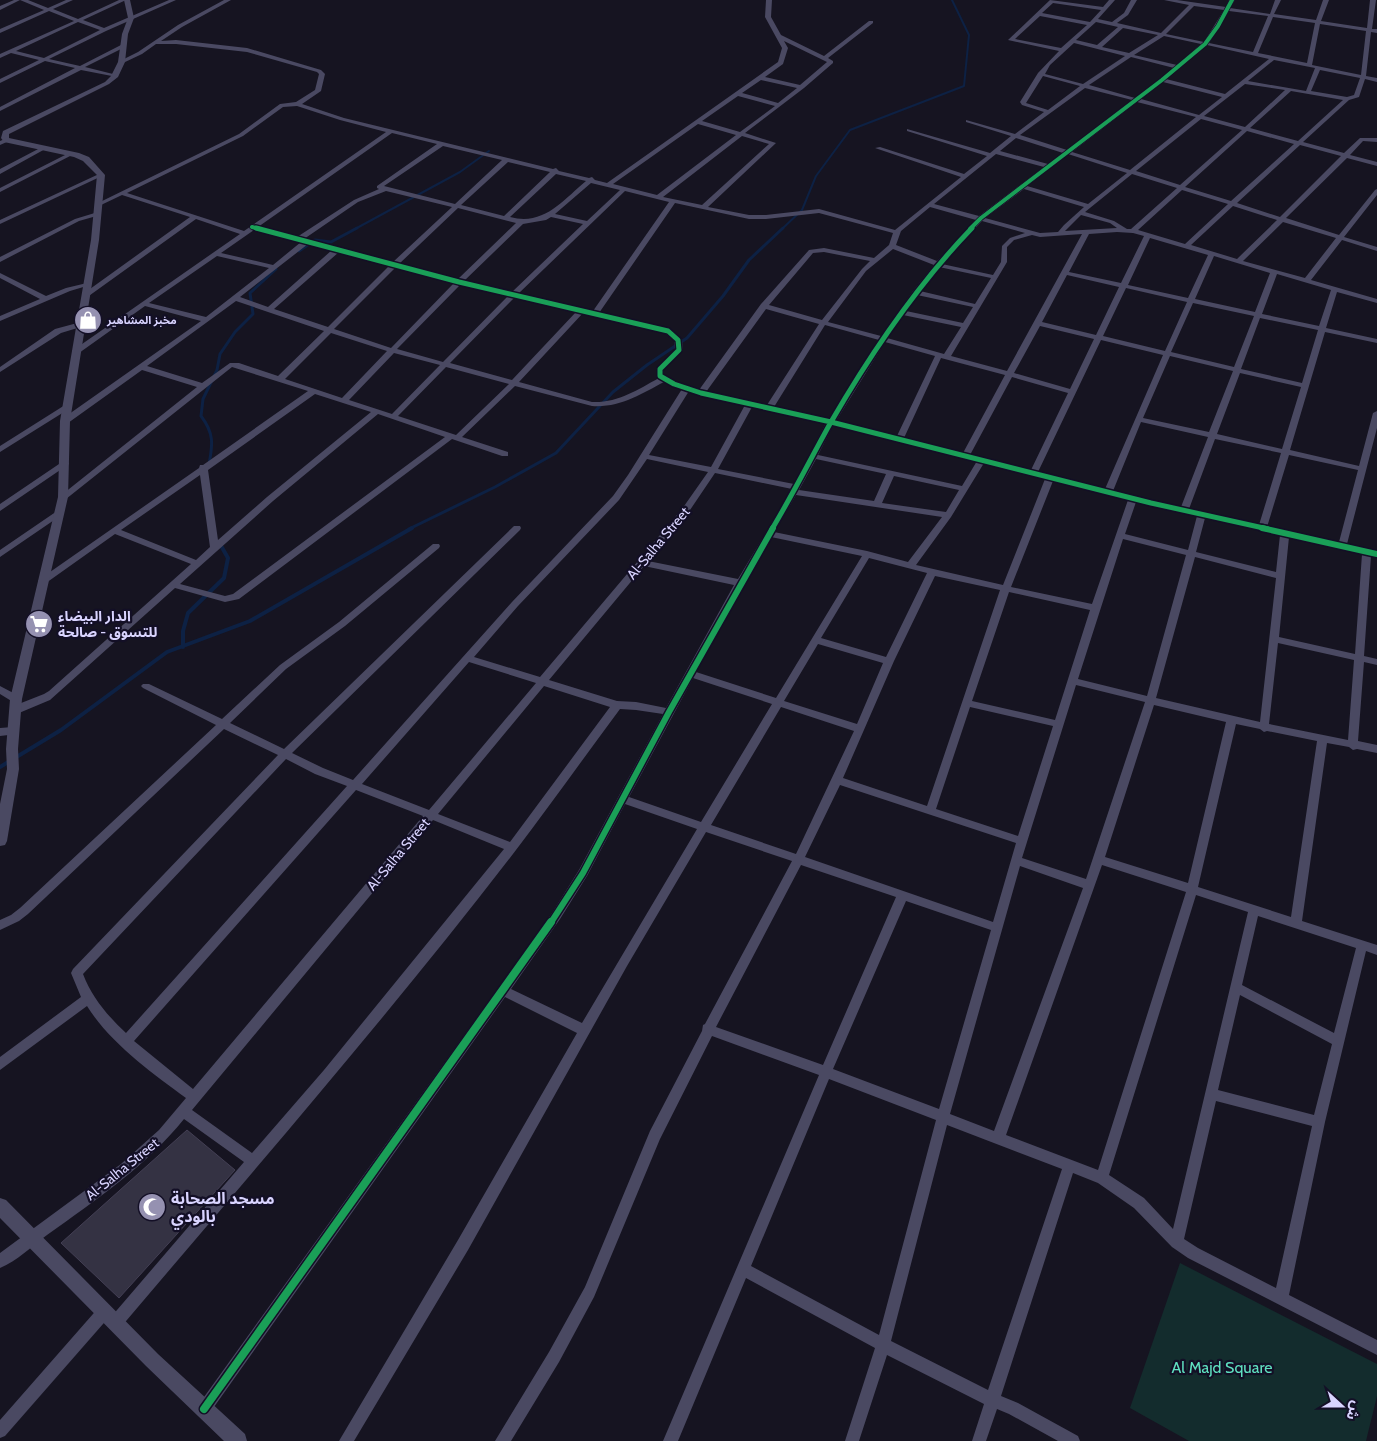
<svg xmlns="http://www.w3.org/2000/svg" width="1377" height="1441" font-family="Cabin,'Noto Sans Arabic',sans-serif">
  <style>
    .green { fill: #132c2d }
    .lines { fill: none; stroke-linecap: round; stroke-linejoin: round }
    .stream-far2 { stroke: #0d2144; stroke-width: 2 }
    .stream-far1 { stroke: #0d2144; stroke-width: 3 }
    .stream { stroke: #0d2144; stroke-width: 4 }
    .building { fill: #343243; stroke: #433f54 }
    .minor { fill: #4a4962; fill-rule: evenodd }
    .tertiary { fill: #4a4962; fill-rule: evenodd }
    .cycleway-far3-casing { stroke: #130f26; stroke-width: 5.5 }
    .cycleway-far2-casing { stroke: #130f26; stroke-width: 8 }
    .cycleway-far1-casing { stroke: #130f26; stroke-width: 9 }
    .cycleway-casing { stroke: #130f26; stroke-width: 11 }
    .cycleway-far3 { stroke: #1a9f57; stroke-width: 4 }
    .cycleway-far2 { stroke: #1a9f57; stroke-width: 5 }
    .cycleway-far1 { stroke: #1a9f57; stroke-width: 6 }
    .cycleway { stroke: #1a9f57; stroke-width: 8 }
    .labels { text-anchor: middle; stroke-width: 4.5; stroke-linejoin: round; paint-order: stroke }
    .far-poi-label { font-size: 11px; font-weight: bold; fill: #d9d4ff; stroke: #130f26; text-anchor: start }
    .street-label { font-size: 14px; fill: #d9d4ff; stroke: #130f26 }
    .poi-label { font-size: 14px; font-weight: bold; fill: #d9d4ff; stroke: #130f26; text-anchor: start }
    .near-poi-label { font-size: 16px; font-weight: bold; fill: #d9d4ff; stroke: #130f26; text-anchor: start }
    .near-park-label { font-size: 16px; fill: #5fe0c0; stroke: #130f26 }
  </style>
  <rect width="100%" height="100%" fill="#161421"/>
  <path class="green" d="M1180,1263l197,101v32l-11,45h-177l-59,-33z"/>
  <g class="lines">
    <path class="stream-far2" d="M355,229l105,-57 29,-21
      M782,229l20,-19 14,-34 34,-46 114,-44 5,-51 -17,-35"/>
    <path class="stream-far1" d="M299,251l16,-11 16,2 26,-14
      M209,464c4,-20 5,-31 -8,-48l2,-17 14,-29 3,-16 15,-22 18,-18 -3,-21 26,-24
      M409,529l86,-42 61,-34 57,-61 34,-27 40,-27 36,-42 26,-36 34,-32"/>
    <path class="stream" d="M183,647v-16l5,-18 36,-35 4,-20 -8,-14
      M0,767l61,-37 106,-78 83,-31 162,-93"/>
  </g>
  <path class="building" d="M187,1130l48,40 -116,128 -58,-55z"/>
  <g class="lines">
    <path class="minor" d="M14,0h14l20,8 18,-8h7l-20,9 25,10 41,-19h7l-43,20 21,8 65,-28h7l-70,31 -57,28 31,7 41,-21h4v2l-40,20 32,8v2l-36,-7 -81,41v-4l75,-39 -30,-7 -45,22v-4l39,-19 -28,-7 -11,5v-4l74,-33 -25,-10 -49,22v-4l44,-19 -24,-10 -20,10v-4zM78,22l22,8 -56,28 -28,-7z
      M224,0h7l-49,27 -21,14 15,-1 71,8 74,22 4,4 -4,17 -19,13 42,14 209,51 3,-1 3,3 30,7 3,-1 3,3 12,3 171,-121 4,-14 -17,-31 1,-17h6l-1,17 10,18 43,21 45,-35h4v2l-45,35 5,3v2l-29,25 -59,45 31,10 -68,64 41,8h17l53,-6 76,21 66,-53 -86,-29 5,-1 84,27 23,-18 -80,-25v-2l83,24 21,-17 -45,-14v-2l49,14 29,-22 -22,-7 -2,-3 18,-29 21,-22 -51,-11 42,-40 53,7 6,-7h6l-17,19 14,3 12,-9 7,-13h6l-9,15 -11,8 44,10 28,-28 -25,-5h13l49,7 3,-7h6l-5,8 40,6 5,-14h6l-7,14 42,6 7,-20h6l-8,21 46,7 3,-28h6l-4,29h5v4l-6,-1 -5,44 11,2v4l-12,-3 -6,18 -10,3 -46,42 41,11 16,-15h17v4l-14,-1 -13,14 27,7v4l-30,-8 -61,60 53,17 36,-45 2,-1v6l-33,42 33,10v4l-35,-11 -31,40 66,19v4l-40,-11 -11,36 51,11v4l-52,-11 -35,118 69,16 14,-53 4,-2v17l-30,116 30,7v6l-6,-1 -7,100 13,3v6l-13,-3 -6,79 19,4v8l-20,-4 -4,1 -4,-3 -22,-4 -25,178 75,24v10l-11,-4 -41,171 -36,173 88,45v15l-189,-97 -16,-11 -38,-39 -36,-25 -25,-10 -72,223 17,7 60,33 2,5h-22l-49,-27 -12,-5 -11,32h-14l12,-37 -97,-49 -28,86h-14l30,-93 -129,-70 -68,163h-15l156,-366 -107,-39 -52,103 -66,158 -35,65 -48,79h-16l54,-89 36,-65 65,-156 52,-100 1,-6 2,-1 87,-163 -86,-29 -79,134 -159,284 -114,191h-15l119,-201 119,-207 -72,-36 -296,417 -5,2 -5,-2 -2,-5 2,-5 353,-491 27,-43 84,-156 -27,-4 -16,-1c-35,47 -69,95 -104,141 -126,164 -262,320 -395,477l-5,2 -5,-2 -2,-5 2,-5 133,-155 -60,-43c-38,47 -88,81 -137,116 -15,11 -30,26 -47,33v-15l121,-89 38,-34 27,-32c-34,-25 -76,-55 -99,-92l-87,64v-13l81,-60 -10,-24 2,-4 205,-214 -54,-26 -196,185 -9,7 -19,9v-10l11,-5 9,-7 196,-183 -73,-37 -2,-2 2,-2h6l73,35 58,-54 59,-43 94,-78h6l1,2 -1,2 -94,78 -59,43 -56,54 54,26 230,-223h6l1,2 -1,2 -228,223 31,15 30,12 159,-178 101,-106 15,-21 54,-86 -18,-7c-23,12 -44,26 -72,24l-77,-20 -53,51 46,15v4h-6l-50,-17 -213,160 -14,3 -50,-14 -125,112 -31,13h-8l-1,-3 1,-3 33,-13 5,-3 142,-127 -76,-30 -69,49h-6l-2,-2 2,-2 159,-111 1,-3h3l105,-74 -76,-24 -166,132h-6l-1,-2 138,-110 -55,-17 -74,53h-6v-4l139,-98 -56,-15 -66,47h-3l-4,-2 168,-117 -44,-15 -110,79h-3v-4l107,-77 -68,-22 -21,10 -5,-1 143,-70 41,-30 16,-2 19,-12 4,-16 -2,-2 -70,-20 -71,-8h-20l-14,10 -19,9 -5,-1 20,-10 40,-27zM1053,3l48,7 -11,12 -48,-9zM1194,6l30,4 -20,32 -38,-8zM1229,11l39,5 -15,36 -44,-9zM1040,16l47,9 -26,23 -46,-9zM1273,17l42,6 -8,40 -49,-10zM1096,22l22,5 -21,18 -21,-5zM1320,24l46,7 -5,44 -49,-10zM1123,28l35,7 -29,18 -27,-6zM1164,36l37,8 -24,21 -43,-10zM784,41l43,21 -27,23 -35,-8 18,-13 5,-16zM1074,43l51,13 -42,28 -38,-10 5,-9zM1207,45l62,14 -44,35 -59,-15zM1131,57l43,11 -39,30 -46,-13zM1274,60l41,8 -9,23 -58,-10zM1320,70l40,8 -6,17 -7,2 -36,-6zM1043,76l37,10 -32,24 -22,-7zM761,80l36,8 -19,15 -36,-10zM1163,82l59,15 -23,18 -58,-16zM1245,84l40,6 -40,37 -41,-11zM1085,88l47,12 -65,50 -47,-15zM1291,91l52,9 -45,41 -48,-13zM738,96l37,10 -35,26 -38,-11zM1137,102l59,15 -66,53 -58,-18zM297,106l43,14 46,12 -142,99 -117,-38 116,-57 40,-29zM1201,119l41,11 -62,55 -44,-14zM698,124l38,11 -79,60 -44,-11zM1247,131l47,13 -63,57 -46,-14zM392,133l45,11 -60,42v2l2,1 -25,11 -57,37 -39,-10zM742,136l27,8 -67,61 -39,-8zM1016,138l47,15 -15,11 -48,-13zM1300,145l41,11 -61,61 -43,-14zM443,146l59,14 -47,44 -71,-18zM996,154l48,13 -65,49 -45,-12zM1068,154l59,19 -39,31 -61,-18zM508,162l42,10 -46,44 -43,-11zM556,174l30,7c-24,20 -42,45 -76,36zM1132,174l45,14 -46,41h-4l-13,-8 -29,-9zM591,183l29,7 -33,31 -32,-7zM1024,189l60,18 -20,18 -6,7 -18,1 -55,-15zM1182,190l46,14 -43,40 -47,-14zM386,191l66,16 -59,55 -89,-23 54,-37zM625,191l44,11 -76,109 -75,-17zM675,203l74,16h17l53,-6 74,20 -4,12 -15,13 -50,-10 -15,2 -48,54 -62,86 -22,-8 -13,-7v-6l19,-19 -1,-10 -11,-11 -72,-16zM1233,206l44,14 -40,39 -46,-14zM930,207l46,13 -39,41 -41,-16 5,-14zM458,208l58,15 -58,56 -59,-15zM1081,215l29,8 7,5 -52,3zM551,217l32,7 -71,68 -48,-11 59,-57 23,-4zM982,221l43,12 -15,5 -8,8 -1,16 -8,13 -51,-11zM1283,222l53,16 -31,40 -62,-17zM254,230l47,12 -28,23 -52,-12zM1117,232l16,1 11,3 -23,47 -52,-11 20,-38zM1082,234l-75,137 -56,-15 56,-94v-15l7,-7 18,-5 8,2zM1150,238l58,17 -20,43 -60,-13zM308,244l24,6 -64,57 -28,-10zM893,249l41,16 -21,26 -32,45 -53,-14 38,-51zM339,252l50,14 -61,61 -54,-18zM824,252l46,9 -8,8 -40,51 -53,-15 44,-52zM217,256l52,12 -63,49 -57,-14zM1214,256l56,17 -15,39 -60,-13zM396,267l58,16 -63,65 -57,-19zM939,267l52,11 -16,26 -55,-13zM1277,274l54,16 -12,36 -57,-12zM1067,275l52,12 -23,48 -54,-13zM461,284l47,12 -65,66 -46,-13zM1126,288l61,14 -22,49 -62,-15zM917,295l56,12 -10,16 -57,-12zM515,297l61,15 -64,68 -62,-17zM236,301l88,30 -46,45 -39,-13h-9l-28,20 -55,-17zM1193,303l61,13 -20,51 -63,-15zM766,309l53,15 -52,81 -61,-13zM583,313l82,20 9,8 1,9 -19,19v7l3,2c-22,12 -41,25 -67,24l-73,-20zM903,315l58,12 -17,27 -57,-16zM1260,318l58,12 -16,53 -61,-14zM825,325l54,15 -50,79 -55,-12zM1040,326l54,13 -24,50 -56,-16zM331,333l56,18 -45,47 -57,-19zM1101,340l62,15 -58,134 -67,-17zM885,342l50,14 -38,80 -61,-15zM394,353l46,12 -48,49 -43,-14zM1170,356l63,15 -24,61 -66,-14zM941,358l64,17 -42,78 -59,-15zM446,367l63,17 -53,51 -58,-19zM1240,373l61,14 -19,62 -65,-15zM1012,377l56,16 -37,77 -61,-15zM689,391l56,14 -34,62 -62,-12zM315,394l56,18 -104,85 -49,43 -10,-70zM752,407l74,16 -32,61 -76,-15zM378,414l67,23 -212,157 -8,2 -45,-12 93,-83zM1141,422l67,15 -27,70 -68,-16zM833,425l144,36 -15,25 -144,-31zM1215,439l66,14 -22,72 -70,-16zM1289,455l69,15 -19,72 -72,-15zM647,459l61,13 -26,37 -142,168 -66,-20 44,-51 101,-106zM816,459l70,15 -12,27 -75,-11zM984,463l61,16 -42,106 -87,-20 35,-48zM715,473l77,16 -54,90 -90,-18 40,-48zM200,475l10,72 -14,13 -75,-30zM894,476l65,14 -13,22 -64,-9zM1053,481l75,19 -36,104 -81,-17zM796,495l146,22 -34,45 -41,-11 -93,-19zM1136,502l61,14 -9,34 -63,-16zM1205,518l75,17 -4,37 -80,-20zM771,537l91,19 -86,142 -80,-26zM1289,537l73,17 -7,100 -76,-17zM1123,539l63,16 -39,141 -69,-17zM1195,557l81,21 -16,144 -104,-24zM869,558l58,15 -41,84 -65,-19zM644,566l90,19 -68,123 -30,-6 -19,-1 -68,-21zM935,576l65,14 -73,216 -84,-28 51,-117zM1009,592l81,18 -35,110 -83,-19zM1278,643l76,17 -6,80 -79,-16zM818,644l65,19 -26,61 -73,-23zM469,662l67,21 -107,127 -67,-26zM693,678l79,26 -71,118 -72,-25zM1076,685l69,17 -59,177 -64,-21zM544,686l66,21 -100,135 -72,-28zM1154,705l72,17 -38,161 -83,-26zM781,707l73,24 -58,123 -85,-29zM970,707l83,19 -35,110 -82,-27zM1236,724l24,5 4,3 3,-1 50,10 -26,176 -93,-30zM286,759l29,15 32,12 -221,247c-18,-17 -34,-35 -43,-59zM840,785l176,58 -23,79 -188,-65zM356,790l67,26 -230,273 -59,-48zM625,804l72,25 -115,194 -71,-34 49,-70 27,-43zM433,820l71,29 -180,221 -72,83 -60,-43zM801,865l95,32 -73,168 -107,-38zM1102,865l84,27 -88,278 -92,-35zM1020,866l63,22 -89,243 -44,-17zM1196,895l52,17 -75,317 -29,-31 -35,-23zM906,901l85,29 -52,179 -106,-40zM1258,916l98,32 -22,85 -92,-48zM1240,995l92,49 -18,71 -96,-25zM829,1079l107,41 -57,215 -128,-69zM1216,1101l96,25 -36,162 -78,-40 -14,-9zM947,1125l115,44 -74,221 -97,-49z
      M7,138l3,2 -1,1 -9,4v-4z
      M42,147l5,1 -47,26v-5z
      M69,153l5,1 -74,38v-4z
      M99,174l5,1 -104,49v-4z
      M98,212l2,1v2l-21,6 -79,41v-5l75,-38z
      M0,273l46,23 20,-8 21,-5 3,2 -20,6 -70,30v-5l40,-17 -40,-21z
      M81,322l4,2 -1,2 -23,7 -61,39v-5l55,-38z
      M65,405h3l4,2 -72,45v-6z
      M62,462h6l1,2 -69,47v-7z
      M60,509l3,1 1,2 -1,2 -63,43v-7z
      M0,686l19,10 2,3 -2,3h-6l-13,-8z
      M13,727l4,1 1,3 -1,3 -17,2v-8z
      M105,1304l5,2 2,5 -2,5 -105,120 -5,2v-18l100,-114z"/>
    <path class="tertiary" d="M124,0h6l4,18 -6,16 -3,28 -7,15 -9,7 -100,50v4l70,15 10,4 16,18 -6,65 -29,181 -2,76 -46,202 -4,50 1,20 -12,72 -2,4 -5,1v-42l7,-35 -1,-20 4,-50 48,-202 2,-76 31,-181 6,-65 -14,-14 -9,-4 -70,-15 -3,-4 2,-7 102,-49 6,-6 7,-14 4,-28 6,-16z
      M0,1198l6,2 152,154 87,80 2,7h-23l-78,-75 -146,-148z"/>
    <g class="cycleway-far3-casing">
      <path id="cycleway-far3" d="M252,227l8,2
        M970,229l11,-11 181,-138 43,-36 13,-18 14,-26"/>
    </g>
    <g class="cycleway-far2-casing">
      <path id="cycleway-far2" d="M256,228l203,54 209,49 10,9 1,10 -19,19v7l14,8 27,9 130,29 320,81 117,26
        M772,529c21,-35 39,-71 59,-107 40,-69 85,-136 141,-194"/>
    </g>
    <g class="cycleway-far1-casing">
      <path id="cycleway-far1" d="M1262,528l115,26
        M550,924l33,-51 86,-161 104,-184"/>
    </g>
    <g class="cycleway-casing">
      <path id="cycleway" d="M204,1409l347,-487"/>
    </g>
    <use href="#cycleway-far3" class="cycleway-far3"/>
    <use href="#cycleway-far2" class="cycleway-far2"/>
    <use href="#cycleway-far1" class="cycleway-far1"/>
    <use href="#cycleway" class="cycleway"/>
  </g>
  <defs>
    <g id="shop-disc" transform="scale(1.4375)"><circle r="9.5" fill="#9591b1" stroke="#130f26"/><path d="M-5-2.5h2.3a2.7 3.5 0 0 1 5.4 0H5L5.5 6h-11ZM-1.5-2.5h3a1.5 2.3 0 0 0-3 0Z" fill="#fff"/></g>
    <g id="supermarket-disc" transform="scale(1.4375)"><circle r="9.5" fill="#9591b1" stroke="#130f26"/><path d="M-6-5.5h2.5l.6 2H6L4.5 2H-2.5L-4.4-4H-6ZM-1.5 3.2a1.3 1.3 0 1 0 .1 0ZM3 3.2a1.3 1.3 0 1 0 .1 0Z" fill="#fff"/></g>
    <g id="mosque-disc" transform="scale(1.4375)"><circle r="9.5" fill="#9591b1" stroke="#130f26"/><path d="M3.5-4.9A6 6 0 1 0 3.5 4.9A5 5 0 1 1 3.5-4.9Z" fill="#fff"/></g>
  </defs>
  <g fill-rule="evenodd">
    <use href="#shop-disc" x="88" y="320"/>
    <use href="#supermarket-disc" x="39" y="624"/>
    <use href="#mosque-disc" x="152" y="1207"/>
  </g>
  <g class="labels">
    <g class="far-poi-label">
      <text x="107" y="324">مخبز المشاهير</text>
    </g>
    <g class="street-label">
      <text transform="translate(658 543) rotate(-50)" y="5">Al-Salha Street</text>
      <text transform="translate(398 854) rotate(-50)" y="5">Al-Salha Street</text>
      <text transform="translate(122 1169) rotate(-39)" y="5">Al-Salha Street</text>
    </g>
    <g class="poi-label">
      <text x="58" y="621">الدار البيضاء<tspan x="58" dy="16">للتسوق - صالحة</tspan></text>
    </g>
    <g class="near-poi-label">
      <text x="171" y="1204">مسجد الصحابة<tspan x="171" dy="18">بالودي</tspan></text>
    </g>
    <g class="near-park-label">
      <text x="1222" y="1373">Al Majd Square</text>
    </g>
  </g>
  <g transform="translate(1342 1406) rotate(111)" stroke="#130f26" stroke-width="4" paint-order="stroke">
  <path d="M0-4L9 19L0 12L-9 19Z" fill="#d9d4ff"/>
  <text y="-8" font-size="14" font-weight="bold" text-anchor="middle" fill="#d9d4ff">ش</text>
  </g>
</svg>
